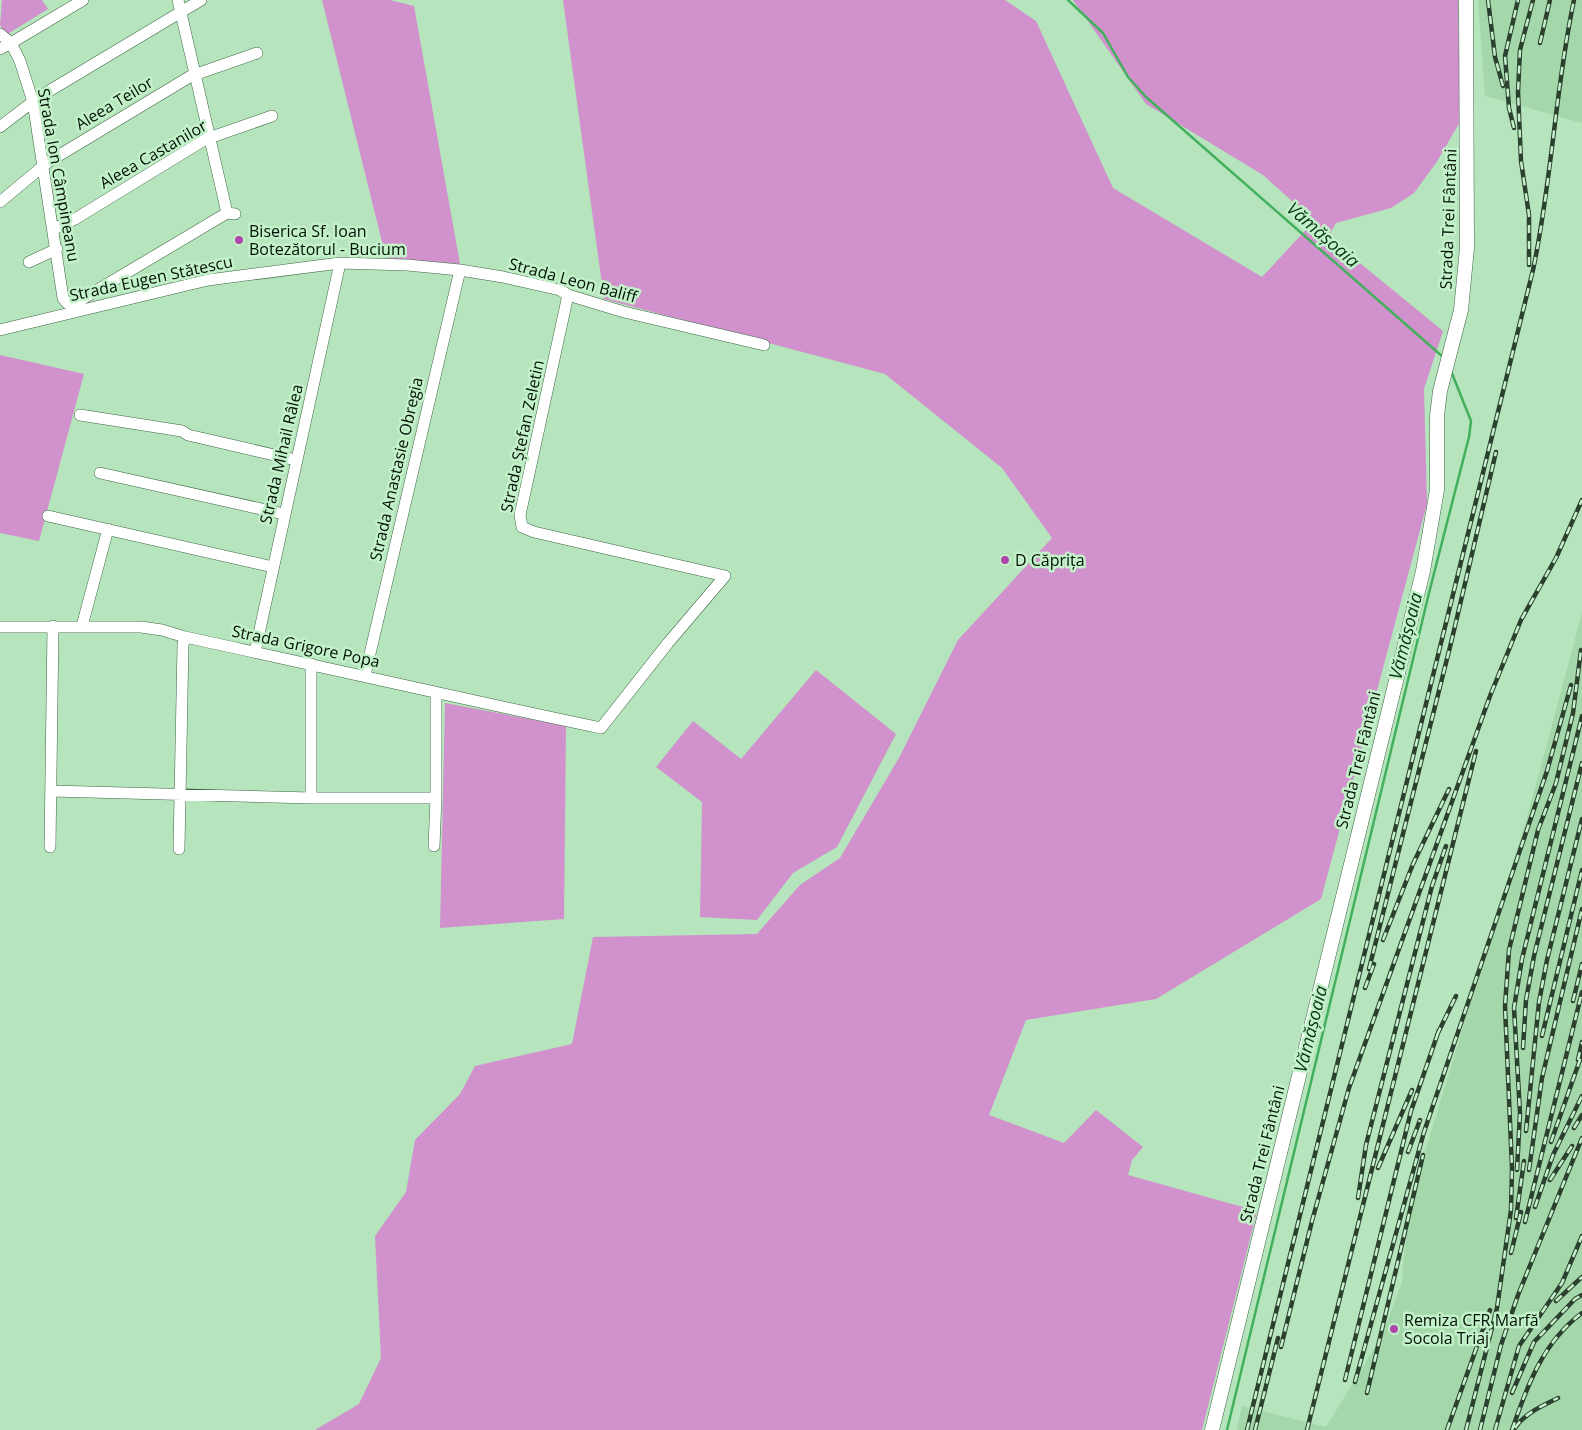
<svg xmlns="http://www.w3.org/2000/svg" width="1582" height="1430" font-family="'Open Sans',sans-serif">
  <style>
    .built { fill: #a4d7aa }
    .green { fill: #d091cd }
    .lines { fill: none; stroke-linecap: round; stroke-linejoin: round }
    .stream { stroke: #43b05d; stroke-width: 2.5 }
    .minor-casing { stroke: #3d6744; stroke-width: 12 }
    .major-casing { stroke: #3d6744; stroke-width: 15 }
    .minor { stroke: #fff; stroke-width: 11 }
    .major { stroke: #fff; stroke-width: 14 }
    .rail-casing { stroke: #2b402e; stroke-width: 4.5 }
    .rail { stroke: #c3f1c9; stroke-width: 2.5; stroke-dasharray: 8; stroke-linecap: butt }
    .poi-dot { fill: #ad47ab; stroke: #c3f1c9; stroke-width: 2 }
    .labels { text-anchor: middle; stroke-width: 5; stroke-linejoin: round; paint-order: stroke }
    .street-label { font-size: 16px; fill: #031105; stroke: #c3f1c9 }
    .poi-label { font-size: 16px; fill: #031105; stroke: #c3f1c9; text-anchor: start }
    .water-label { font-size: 18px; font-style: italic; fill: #073413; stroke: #c3f1c9 }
  </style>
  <rect width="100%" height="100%" fill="#b6e4bc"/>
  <path class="built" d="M1478,0h104v123l-97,-27z
    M1582,613v817h-345l5,-24 84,21 57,-93 19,-52 6,-74 122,-401z"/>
  <path class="green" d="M2,0h40l6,9 -42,26 -6,-10z
    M322,0h68l24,6 46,258 -74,-6z
    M563,0h442l31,21 77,167 149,89 52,-56 -51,-46 -117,-71 -73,-104h385l2,122 -24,41 -22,30 -23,15 -55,15 -8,14 115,94 -19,58 3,115 -106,395 -165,100 -130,21 -37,95 75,28 32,-33 47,37 -11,13 -4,15 129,36 -55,219h-887l44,-26 22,-46 -6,-122 31,-44 9,-52 45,-46 15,-28 97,-22 21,-107 164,-3 43,-49 40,-27 60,-102 58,-116 94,-102 -50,-70 -117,-94 -281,-75z
    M0,355l84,19 -45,167 -39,-8z
    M816,670l80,64 -59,113 -44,26 -36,47 -57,-3 2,-115 -46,-35 37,-46 48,38z
    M445,703l121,23 -2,193 -124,9z"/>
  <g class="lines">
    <path class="stream" d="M1068,0l35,33 25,44 18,20 297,260
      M1227,1430l202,-837 40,-156 2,-16 -20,-50"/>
    <g class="minor-casing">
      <path id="minor" d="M178,0l49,213
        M0,34l11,9 72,-43
        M0,49l11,-6 9,18 13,41 30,196 4,5 12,-2 148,-88 8,1
        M0,127l39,-30 162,-97
        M0,202l48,-40 143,-86 66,-23
        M54,229l21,-10 131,-80 66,-23
        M29,262l28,-13
        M0,330l208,-50 132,-17 67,2 53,5 43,7 57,13 8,5 56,17 140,33
        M80,415l102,16 6,4 108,25
        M100,473l184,41
        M48,516l225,51
        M82,626l26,-97
        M0,627h141l21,3 23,7c139,30 277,62 416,91l67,-85 57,-67 -191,-44 -12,-5 -2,-12 48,-220
        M255,652l85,-389
        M311,664v134
        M365,675l95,-405
        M52,791l259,7h125
        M434,846l2,-48v-105
        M50,847l3,-221
        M179,849l4,-204 2,-8"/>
    </g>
    <g class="major-casing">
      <path id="major" d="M1212,1430l211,-859 14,-81v-74l3,-25 21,-81 6,-62 -1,-248"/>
    </g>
    <use href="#minor" class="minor"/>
    <use href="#major" class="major"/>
    <g class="rail-casing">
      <path id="rail" d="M1488,0l7,57 8,29
        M1540,43l10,-43
        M1514,128l-5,-20 -4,-52 13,-56
        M1529,265v-50l-8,-54 -3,-69 2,-42 13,-50
        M1383,940l30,-76 36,-75
        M1369,969l82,-326 45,-191
        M1365,988l9,-24
        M1573,1001l9,-37
        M1437,1035l19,-39
        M1542,1036l40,-166
        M1523,1048l3,-48 8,-44 48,-193
        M1578,1060l4,-18
        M1574,1128l8,-13
        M1526,1131l13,-129 8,-42 35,-141
        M1551,1142l31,-88
        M1408,1152l12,-32
        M1378,1168l34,-78
        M1517,1170l3,-57 -6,-105 8,-49 60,-243
        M1529,1170l13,-92 40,-169
        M1550,1180l22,-34
        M1358,1198l8,-53 66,-259 14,-40
        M1535,1207l18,-52 29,-59
        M1516,1218l8,-57
        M1525,1222l57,-230
        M1511,1253l10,-41
        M1556,1301l26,-24
        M1281,1347l31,-126 37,-133 141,-392 31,-76 35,-62 26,-58
        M1345,1380l66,-269 28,-81
        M1355,1382l69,-250 123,-361 24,-86
        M1367,1393l56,-238
        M1512,1393l22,-51 41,-43 7,-4
        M1515,1428c10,-15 27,-22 43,-30
        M1247,1430l286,-1160c19,-89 22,-181 41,-270
        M1255,1430l23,-92
        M1307,1430l169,-679
        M1447,1430l43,-120
        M1466,1430l31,-122 14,-98 1,-42 -7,-162 4,-56 29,-120 18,-47 17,-70 8,-63
        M1480,1430l21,-85 17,-50 64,-157
        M1495,1430l24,-84 43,-63 20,-47
        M1512,1430c15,-44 31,-88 70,-117"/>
    </g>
    <use href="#rail" class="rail"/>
  </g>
  <g class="poi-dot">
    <circle cx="239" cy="240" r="5"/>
    <circle cx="1005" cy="560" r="5"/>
    <circle cx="1394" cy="1329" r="5"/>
  </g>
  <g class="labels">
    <g class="street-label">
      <text transform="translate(114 103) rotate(-31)" y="6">Aleea Teilor</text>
      <text transform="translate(153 154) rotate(-30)" y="6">Aleea Castanilor</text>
      <text transform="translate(59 175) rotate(80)" y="6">Strada Ion Câmpineanu</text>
      <text transform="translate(1448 219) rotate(-88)" y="6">Strada Trei Fântâni</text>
      <text transform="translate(151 278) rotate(-12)" y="6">Strada Eugen Stătescu</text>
      <text transform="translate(573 280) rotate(15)" y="6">Strada Leon Baliff</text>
      <text transform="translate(522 436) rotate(-78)" y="6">Strada Ștefan Zeletin</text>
      <text transform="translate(281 454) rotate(-77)" y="6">Strada Mihail Râlea</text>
      <text transform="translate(396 469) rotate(-77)" y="6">Strada Anastasie Obregia</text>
      <text transform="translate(306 646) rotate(12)" y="6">Strada Grigore Popa</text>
      <text transform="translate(1358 760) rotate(-76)" y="6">Strada Trei Fântâni</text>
      <text transform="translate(1262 1154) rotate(-76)" y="6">Strada Trei Fântâni</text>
    </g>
    <g class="poi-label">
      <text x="249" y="237">Biserica Sf. Ioan<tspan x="249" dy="18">Botezătorul - Bucium</tspan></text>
      <text x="1015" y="566">D Căprița</text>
      <text x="1404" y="1326">Remiza CFR Marfă<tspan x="1404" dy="18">Socola Triaj</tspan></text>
    </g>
    <g class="water-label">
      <text transform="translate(1323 235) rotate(41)" y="6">Vămășoaia</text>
      <text transform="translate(1406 636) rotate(-76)" y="6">Vămășoaia</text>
      <text transform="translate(1311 1029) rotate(-76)" y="6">Vămășoaia</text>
    </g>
  </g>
</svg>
